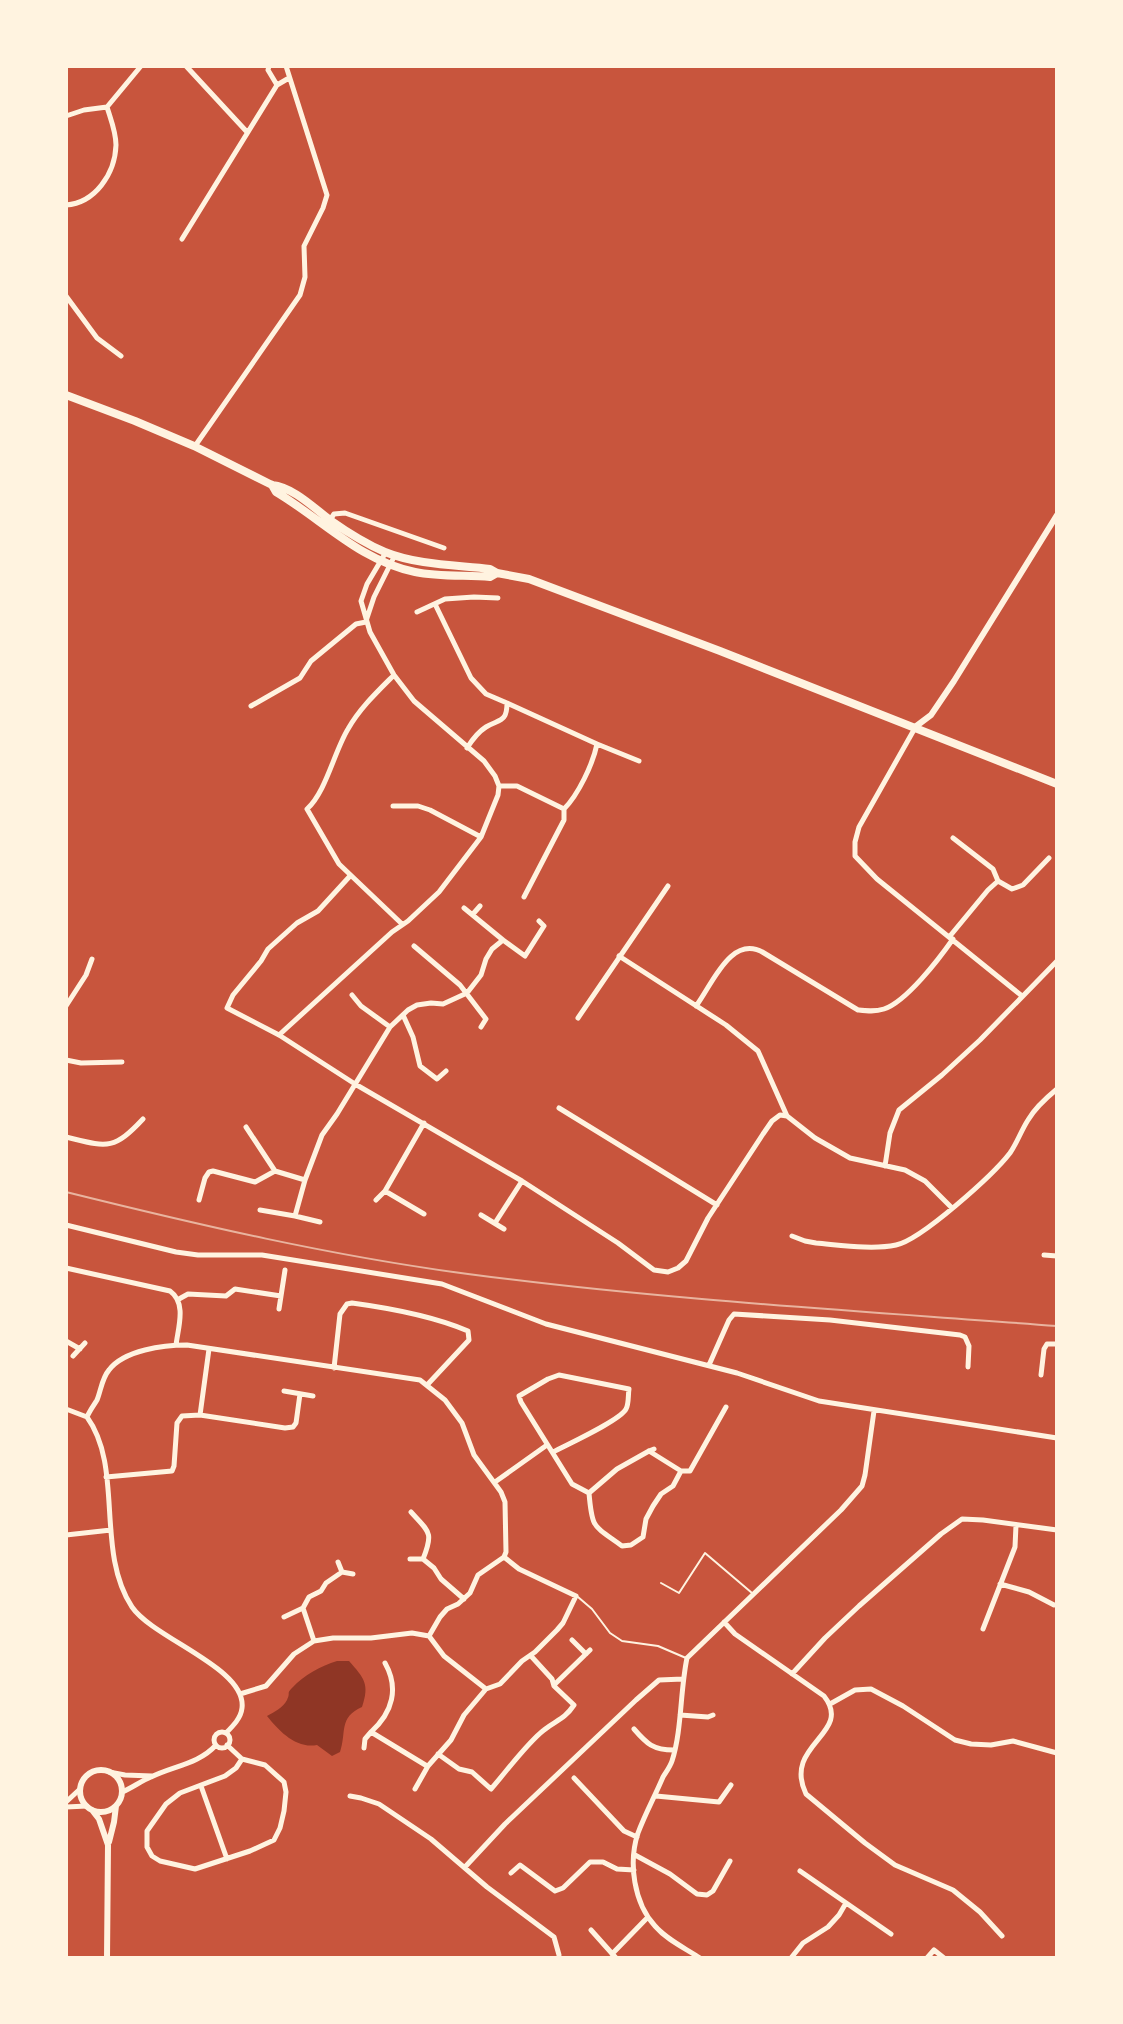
<svg xmlns="http://www.w3.org/2000/svg" width="1123" height="2024" font-family="'Work Sans',sans-serif">
  <style>
    .water { fill: #8f3625 }
    .lines { fill: none; stroke-linecap: round; stroke-linejoin: round }
    .service { stroke: #fff3e0; stroke-width: 2 }
    .minor { stroke: #fff3e0; stroke-width: 5 }
    .tertiary { stroke: #fff3e0; stroke-width: 6 }
    .primary { stroke: #fff3e0; stroke-width: 8 }
    .rail { stroke: #e9b49f; stroke-width: 2 }
  </style>
  <rect width="100%" height="100%" fill="#c8553d"/>
  <path class="water" d="M337,1661h12c15,17 21,23 13,46 -24,11 -15,25 -22,45l-8,4 -15,-11c-21,4 -38,-14 -50,-29 7,-4 16,-8 20,-16 4,-8 -1,-6 5,-12 12,-13 29,-22 45,-27z"/>
  <g class="lines">
    <path class="service" d="M661,1583l18,10 26,-40 47,40
      M578,1597l14,12 18,24 12,8 36,5 28,12"/>
    <path class="minor" d="M186,66l61,66
      M269,66l-1,4 9,15
      M66,116l18,-6 23,-3 34,-41
      M66,205c29,-2 49,-31 50,-60 0,-13 -5,-25 -9,-38
      M182,239l95,-154 12,-7
      M66,296l31,42 24,18
      M195,446l105,-151 5,-18 -1,-31 19,-38 4,-13 -41,-129
      M330,520l4,-6 11,-1 99,35
      M435,604l36,74 15,16 21,9c0,20 -8,16 -21,24 -8,5 -14,13 -19,21
      M417,612l28,-13 29,-2 24,1
      M366,621l8,-24 21,-42
      M394,675c-17,17 -34,33 -46,54 -14,23 -22,63 -41,80l32,55 63,60
      M507,703l90,41c-4,20 -19,51 -33,65
      M251,706l49,-28 11,-17 45,-37 10,-2
      M915,728l-56,99 -4,15v14l22,23 145,117
      M597,744l42,17
      M499,786h18l47,23
      M393,806h25l12,4 51,27
      M953,838l40,31 5,12
      M350,876l-32,35 -21,12 -29,26 -7,12 -28,34 -6,13 52,27 76,49 167,97 96,62 36,27 14,2 10,-4 8,-7 22,-43 55,-84 9,-13 8,-6 7,1
      M524,897l40,-77v-11
      M473,914l7,-8
      M950,936l38,-46 10,-9 14,8 11,-4 26,-27
      M503,940l22,16 19,-30 -5,-5
      M414,946l46,39 26,34 -5,8
      M619,956l107,69 32,26 29,65 28,22 35,20 55,12 20,11 27,27
      M352,995l9,11 29,21
      M66,1006l20,-31 6,-16
      M696,1006c16,-21 35,-73 68,-53l94,57c9,1 17,2 26,-1 22,-7 55,-50 69,-70
      M403,1015l10,22 7,29 17,13 9,-8
      M578,1018l90,-132
      M279,1035l113,-103 16,-11 31,-29 42,-55 17,-42 1,-9 -4,-10 -11,-15 -70,-60 -20,-26 -24,-43 -9,-31 6,-17 19,-32
      M66,1060l15,3 41,-1
      M559,1108l158,97
      M246,1127l29,44 30,9 17,-45 15,-21 53,-87 18,-17 9,-5 14,-2 12,1 24,-11 14,-18 5,-16 6,-10 11,-9 -39,-32
      M66,1137c41,10 47,14 77,-18
      M885,1166l5,-33 9,-23 43,-35 38,-35 77,-79
      M385,1191l39,23
      M199,1200l6,-22 4,-6 4,-1 42,11 20,-11
      M376,1200l9,-9 39,-68
      M260,1210l35,6 10,-36
      M481,1215l23,14
      M295,1216l25,6
      M495,1223l27,-42
      M66,1225l110,27 22,3h64l180,29 104,40 191,49 82,28 238,37
      M792,1236l13,5 11,2c24,2 56,7 80,2 25,-5 97,-70 114,-92 7,-10 11,-22 18,-33 7,-12 18,-22 29,-31
      M1044,1255l13,1
      M66,1268l104,23c17,12 8,37 6,54
      M179,1299l9,-5 38,2 9,-7 46,7
      M279,1309l6,-39
      M66,1341l14,8
      M73,1356l12,-13
      M709,1365l20,-45 5,-6 96,6 130,15 5,2 4,9 -1,21
      M334,1368l6,-54 7,-10 5,-1c37,5 81,13 116,28l1,9 -41,44
      M1041,1375l3,-26 3,-5h10
      M284,1391l29,5
      M66,1409l21,8
      M200,1415l9,-66
      M649,1451l32,20
      M553,1452c13,-7 68,-32 73,-43 3,-5 2,-15 3,-20l-70,-14 -11,4 -29,17 2,6 51,82 17,9c3,36 4,32 33,53l9,-1 12,-8 3,-18 7,-13 8,-12 12,-8 8,-15h9l36,-64
      M106,1477l66,-6 2,-5 3,-43 5,-7 18,-1 85,13 8,-1 3,-4 4,-29
      M495,1482l52,-37
      M589,1493l28,-24 32,-18 5,-2
      M411,1512c18,20 23,20 12,47l11,9 7,11 23,20
      M66,1535l45,-5
      M410,1559h13
      M338,1562l4,10
      M1000,1584l29,8 25,13
      M284,1617l19,-9
      M724,1622l11,12 89,62c30,38 -42,48 -18,98l59,49 30,22 58,25 27,22 22,24
      M983,1629l32,-82 1,-22
      M429,1636l11,-19 7,-8 11,-5 12,-11 8,-18 26,-18
      M572,1640l14,14
      M314,1641l-11,-33 6,-11 12,-6 5,-8 16,-11 11,2
      M385,1663c14,25 8,49 -14,69l56,34
      M792,1674l33,-36 34,-32 82,-72 21,-15 21,1 74,10
      M554,1685l36,-35
      M486,1689l14,-5 22,-23 13,-9 22,-22 6,-7 13,-27 -57,-27 -15,-12
      M240,1694l26,-8 28,-32 20,-13 19,-3h38l41,-5 17,3
      M830,1704l25,-14 16,-1 32,17 52,34 16,4 20,1 22,-4 44,12
      M680,1715l28,2 5,-2
      M634,1729c13,15 19,21 40,21
      M214 1740a8 8 0 1 1 16 0a8 8 0 1 1-16 0Z
      M226,1733c7,-7 15,-15 16,-25 5,-40 -88,-69 -110,-101 -37,-56 -8,-139 -45,-190 3,-7 7,-12 10,-17 4,-10 5,-22 12,-30 15,-20 55,-25 78,-25l233,35 25,20 17,23 12,32 27,37 4,10 1,50 -2,5
      M227,1745l15,14 23,6 19,17 2,10 -2,19 -4,17 -6,12 -24,11 -55,18 -35,-8 -8,-5 -5,-9v-16l19,-27 14,-11 45,-17 11,-8 6,-9
      M364,1748l1,-9 6,-7
      M438,1754l21,15 13,3 19,17c15,-17 36,-46 53,-59 12,-10 20,-10 30,-25l-20,-19 -2,-7 -21,-23
      M109,1772l16,3 27,1
      M574,1778l50,53 13,6
      M201,1786l26,73
      M415,1789l13,-23 23,-26 13,-25 22,-26 -42,-33 -15,-20
      M122,1792c10,-4 19,-11 29,-15 22,-11 48,-13 65,-32
      M350,1796l11,2 18,6 52,35 56,48 67,50 5,18
      M656,1796l63,6 12,-17
      M66,1802l14,-13
      M66,1807l21,-1
      M635,1855l35,19 27,20 10,1 6,-4 17,-30
      M465,1867l40,-43 131,-124 23,-20 24,-1
      M800,1871l91,63
      M511,1873l9,-8 35,26 8,-3 27,-26h13l14,7 17,1
      M591,1930l25,28
      M612,1954l36,-37
      M700,1958c-15,-10 -33,-18 -45,-32 -21,-23 -27,-63 -17,-93 7,-19 17,-37 25,-56 3,-5 7,-10 9,-16 10,-31 8,-70 15,-103l154,-148 21,-24 3,-11 9,-64
      M791,1958l12,-15 25,-16 11,-12 7,-12
      M927,1958l7,-8 10,8"/>
    <path class="tertiary" d="M915,727l16,-12 23,-34 103,-166
      M80 1791a21 21 0 1 1 42 0a21 21 0 1 1-42 0Z
      M92,1810l7,9 9,26 -1,113
      M109,1842l5,-20 2,-16"/>
    <path class="primary" d="M66,395l69,26 59,25 78,39c21,2 42,23 58,35 17,12 36,24 55,32 32,13 71,13 105,17l7,4 32,6 191,72 337,133
      M272,485l4,7c47,28 84,69 139,80 24,5 51,3 75,5l7,-4"/>
    <path class="rail" d="M66,1192c133,33 266,64 402,82 195,26 393,37 589,52"/>
  </g>
  <rect width="1123" height="2024" fill="none" stroke="#fff3e0" stroke-width="136"/>
</svg>
